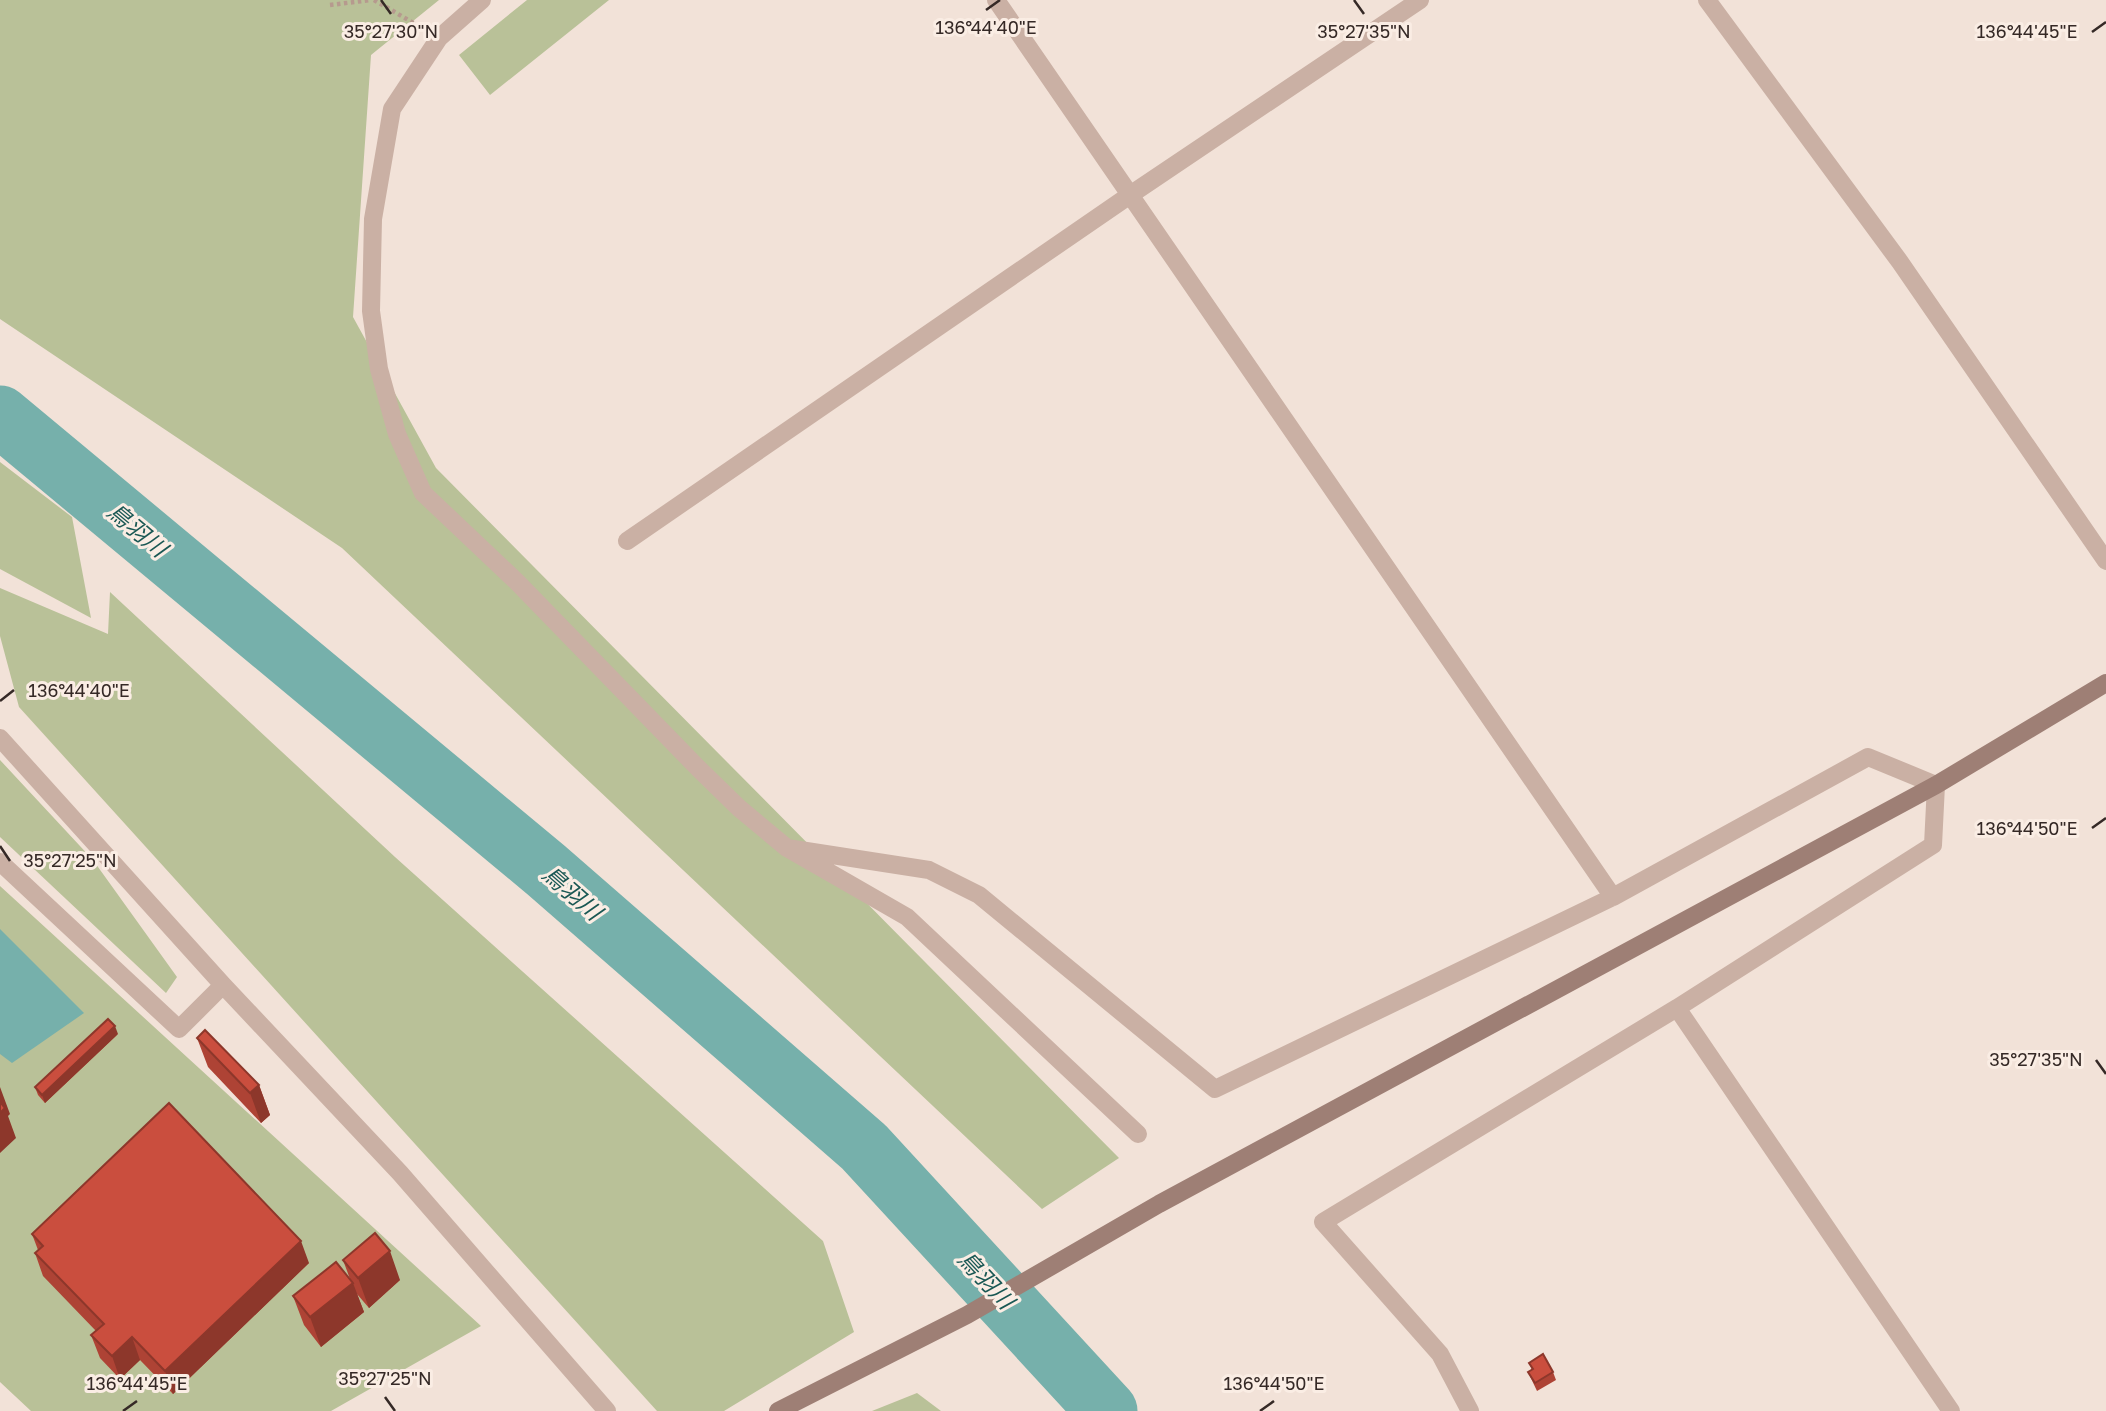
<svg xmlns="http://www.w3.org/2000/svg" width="2106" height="1411" font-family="'Golos Text','Noto Sans JP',sans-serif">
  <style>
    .green { fill: #b9c198 }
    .water { fill: #76b0ab }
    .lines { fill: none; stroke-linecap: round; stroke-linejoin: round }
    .river { stroke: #76b0ab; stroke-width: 61 }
    .path { stroke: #b69a8e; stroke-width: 4.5; stroke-dasharray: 3.5 3.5; stroke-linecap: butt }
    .street { stroke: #cab0a4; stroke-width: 18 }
    .secondary { stroke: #9e7f75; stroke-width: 18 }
    .wall { fill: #ae4335 }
    .shaded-wall { fill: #8d372b }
    .building { fill: #ca4e3e; stroke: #8d372b; stroke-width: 2 }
    .ticks { fill: none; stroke: #352926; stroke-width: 2.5 }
    .labels { text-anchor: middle; stroke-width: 6; stroke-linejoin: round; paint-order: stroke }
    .water-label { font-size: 23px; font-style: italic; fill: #1a5854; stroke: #faede4 }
    .ticks-label { font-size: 18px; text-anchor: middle; fill: #352926; stroke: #faede4; stroke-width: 6; stroke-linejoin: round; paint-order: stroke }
  </style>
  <rect width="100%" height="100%" fill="#f2e2d8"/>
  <path class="green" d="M0,0h439l-68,55 -18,262 83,151 683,690 -77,51 -700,-661 -342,-229z
    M527,0h82l-119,95 -31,-40z
    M0,462l72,55 19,101 -91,-49z
    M0,588l108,46 2,-42 285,265 428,384 31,91 -130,79h-67l-638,-704 -19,-71z
    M0,760l93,100 84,117 -11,16 -166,-156z
    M0,886l481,440 -150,85h-300l-31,-29z
    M917,1393l24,18h-69z"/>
  <path class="water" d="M0,929l84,84 -72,50 -12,-9z"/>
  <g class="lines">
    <path class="river" d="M0,416l546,454 318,277 243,264"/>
    <path class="path" d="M374,0l43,25
      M330,5l41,-5"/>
    <path class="street" d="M482,0l-43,38 -47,71 -19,110 -2,92 8,58 18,65 26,59 94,89 181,186 41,40 48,40 120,69 231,217
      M996,0l617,897
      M1707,0l193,262 206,299
      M627,541l503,-346 290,-195
      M0,738l223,247 177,188 207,238
      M787,848l142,22 50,25 236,194 398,-192 255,-140 68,28 -3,60 -256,163 -354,214 117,132 30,57
      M0,862l179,167 44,-44
      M1677,1008l274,403"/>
    <path class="secondary" d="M778,1411l189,-96 192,-111 777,-419 170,-102"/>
  </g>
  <path class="wall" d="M118,1034l-73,69 -7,-8 -3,-8z
    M197,1038l62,47 11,30 -9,8 -53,-56z
    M32,1234l277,29 -136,131 -33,-34 -20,19 -20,-21 -9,-23 5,-4 -53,-55 -8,-23 3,-3z
    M343,1260l57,20 -31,28 -12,-14 7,18 -43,35 -17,-22 -11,-29 57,-17z
    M1529,1363l24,9 3,8 -19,11 -9,-19 4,-2z"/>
  <path class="shaded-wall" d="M115,1026l3,8 -73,69 -3,-8z
    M259,1085l11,30 -9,8 -11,-30z
    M0,1087l10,27 -2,2 8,22 -16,15z
    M301,1241l8,22 -136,131 -8,-23z
    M390,1251l10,29 -31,28 -11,-30z
    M353,1283l11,29 -43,35 -11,-30z
    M132,1337l8,23 -20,19 -8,-23z"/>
  <path class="building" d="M108,1019l7,7 -73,69 -7,-8z
    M205,1030l54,55 -9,8 -53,-55z
    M0,1102l5,6 -5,5z
    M169,1103l132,138 -136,130 -33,-34 -20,19 -21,-21 13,-11 -69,-71 8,-7 -11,-12z
    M375,1233l15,18 -32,27 -15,-18z
    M336,1262l17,21 -43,34 -17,-21z
    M1543,1354l10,18 -18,11 -7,-11 5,-3 -4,-6z"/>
  <path class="ticks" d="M381,0l10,14M1354,0l10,14M986,10l14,-10M2092,32l14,-10M0,701l14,-11M2092,828l14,-10M0,846l10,15M2096,1060l10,14M385,1397l10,14M123,1411l14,-10M1260,1411l14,-10"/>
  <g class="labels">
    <g class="water-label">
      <text transform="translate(137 530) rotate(40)" y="8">鳥羽川</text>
      <text transform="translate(572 893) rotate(41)" y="8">鳥羽川</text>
      <text transform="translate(986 1280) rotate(47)" y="8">鳥羽川</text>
    </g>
  </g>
  <g class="ticks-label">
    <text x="986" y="34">136°44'40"E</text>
    <text x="391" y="38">35°27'30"N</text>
    <text x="1364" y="38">35°27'35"N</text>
    <text x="2027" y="38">136°44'45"E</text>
    <text x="79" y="697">136°44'40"E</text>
    <text x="2027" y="835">136°44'50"E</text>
    <text x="70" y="867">35°27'25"N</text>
    <text x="2036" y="1066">35°27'35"N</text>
    <text x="385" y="1385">35°27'25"N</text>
    <text x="137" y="1390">136°44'45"E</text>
    <text x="1274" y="1390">136°44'50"E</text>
  </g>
</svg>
